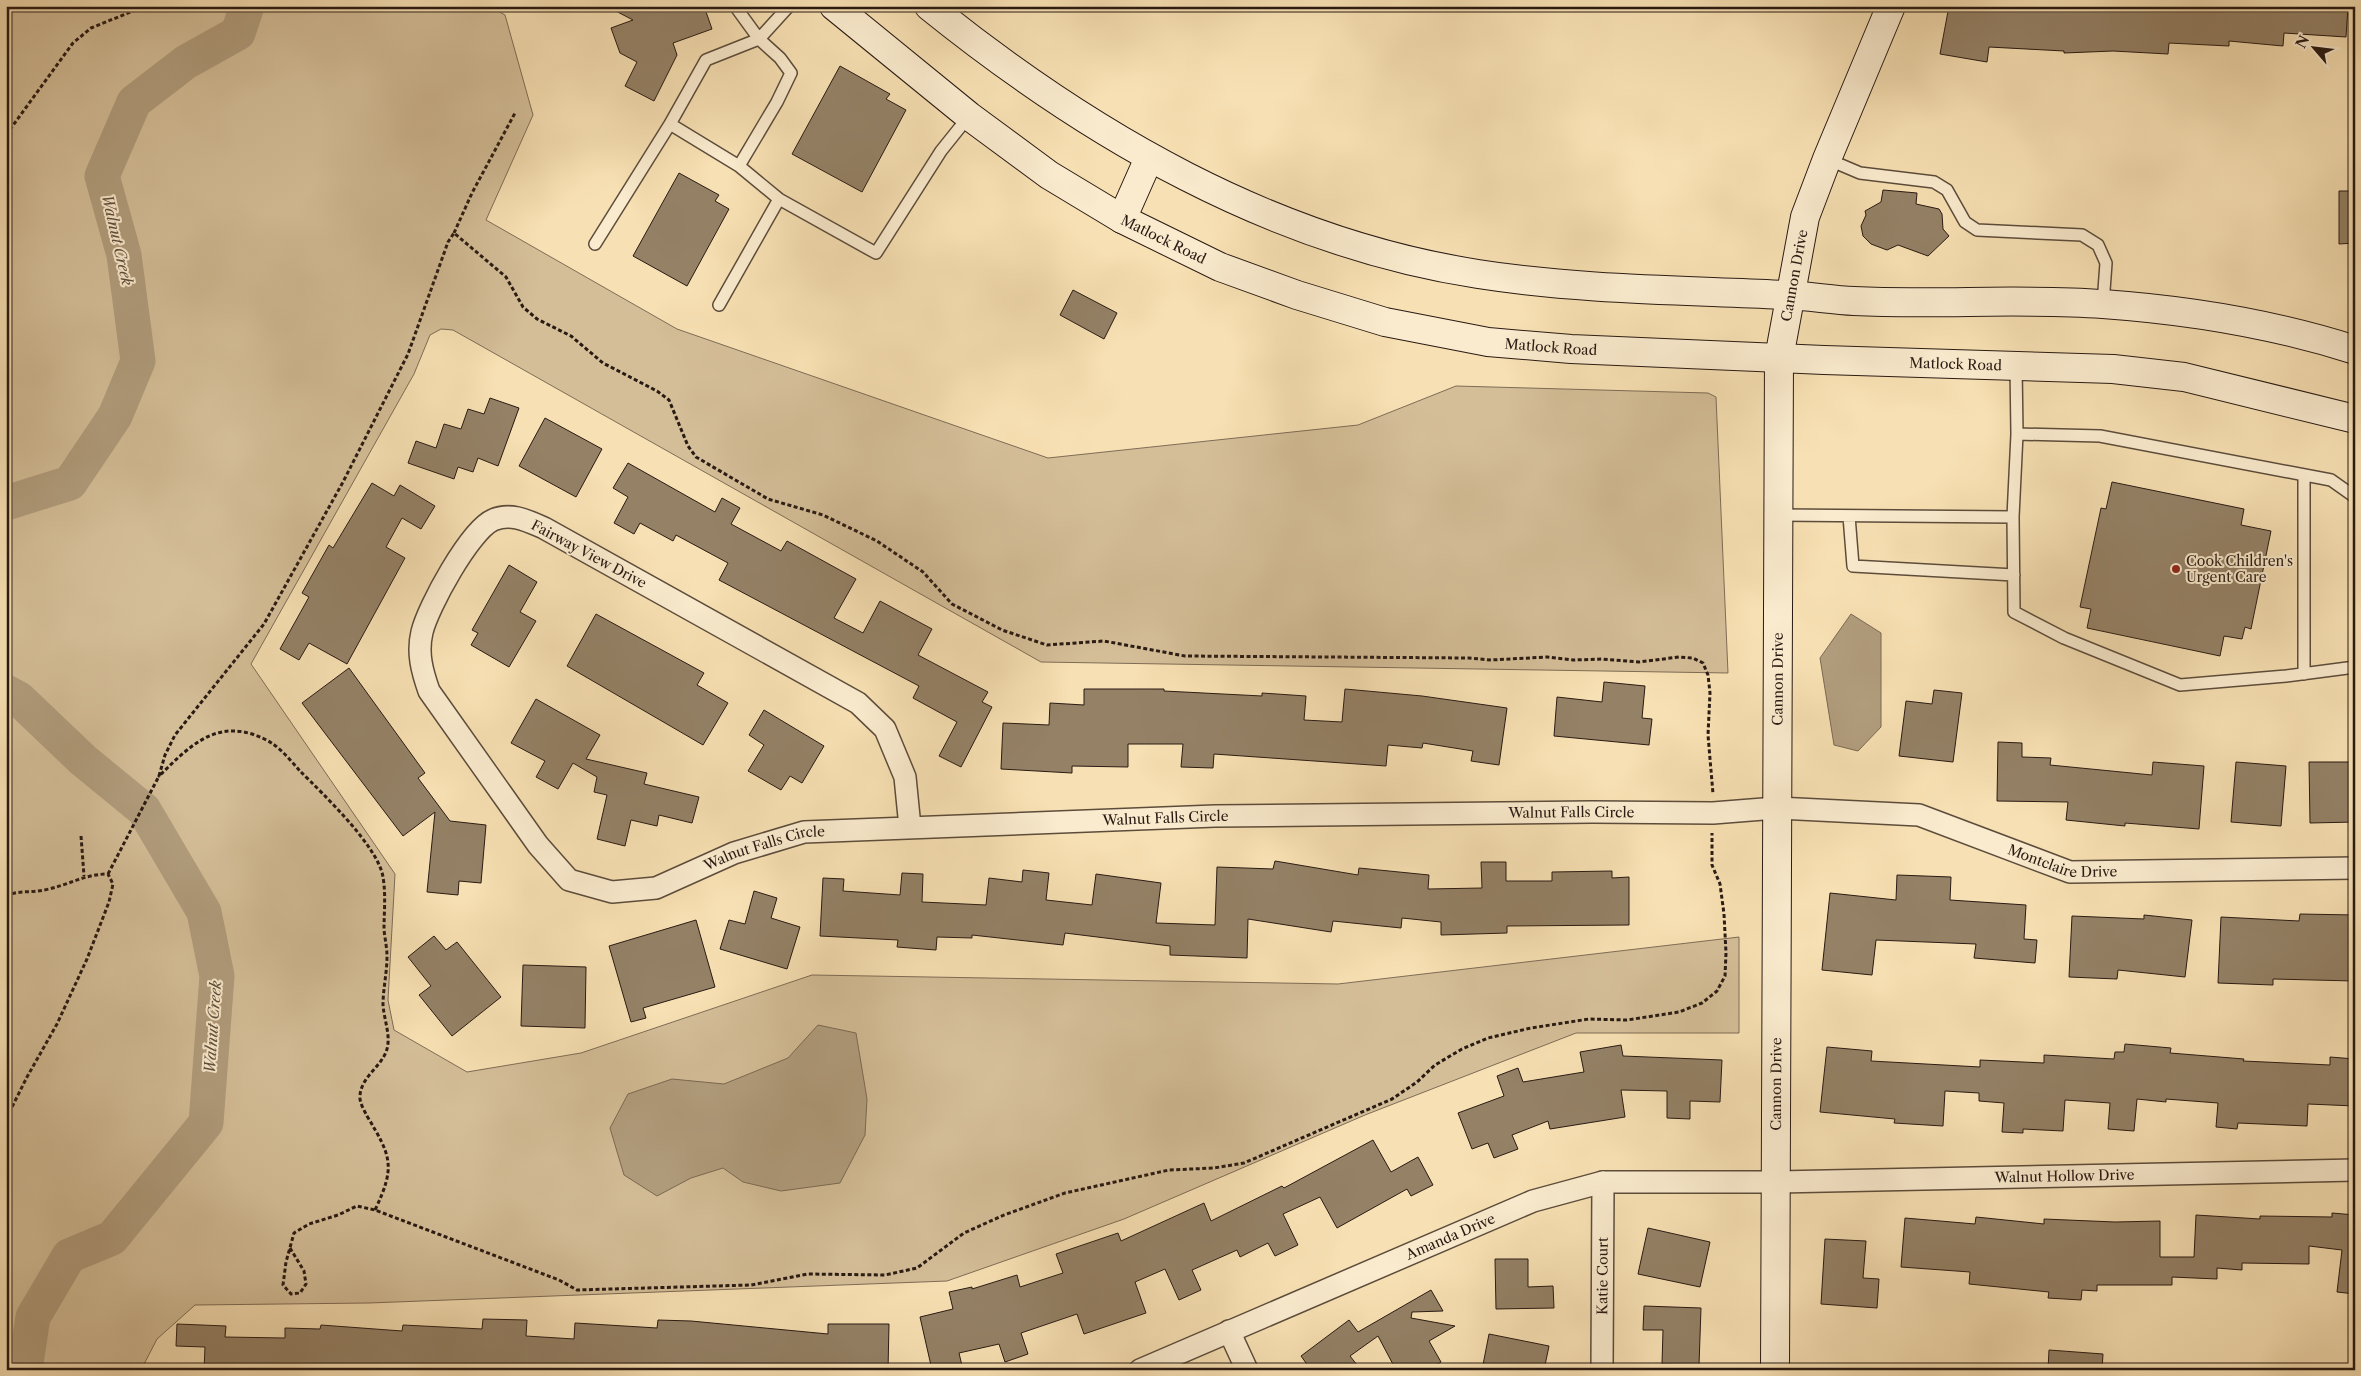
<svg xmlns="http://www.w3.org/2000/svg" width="2361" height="1376" font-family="'Libre Caslon Text',serif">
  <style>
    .green { fill: #d4be98; stroke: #7e6c56 }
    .water { fill: #b19d7d; stroke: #7b6953 }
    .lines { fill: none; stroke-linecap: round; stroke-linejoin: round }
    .river { stroke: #b19d7d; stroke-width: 35 }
    .building { fill: #948166; stroke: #291a13 }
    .lane-casing { stroke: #5c4c3b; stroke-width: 14 }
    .street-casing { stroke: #5c4c3b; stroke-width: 24 }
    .secondary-casing { stroke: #291a13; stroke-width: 30 }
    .path { stroke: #291a13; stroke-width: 3; stroke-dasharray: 4 2.5; stroke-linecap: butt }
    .lane { stroke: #faebce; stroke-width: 11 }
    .street { stroke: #faebce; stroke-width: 21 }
    .secondary { stroke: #faebce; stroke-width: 28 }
    .poi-dot { fill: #8f2418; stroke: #faebce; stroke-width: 2 }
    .labels { text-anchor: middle; stroke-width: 4; stroke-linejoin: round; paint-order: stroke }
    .street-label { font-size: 14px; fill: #291a13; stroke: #faebce }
    .poi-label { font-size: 14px; fill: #291a13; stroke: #faebce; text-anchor: start }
    .water-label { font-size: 15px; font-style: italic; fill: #5f4e3d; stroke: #faebce }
  </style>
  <rect width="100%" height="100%" fill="#f7e0b3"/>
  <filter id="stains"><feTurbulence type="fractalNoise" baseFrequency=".004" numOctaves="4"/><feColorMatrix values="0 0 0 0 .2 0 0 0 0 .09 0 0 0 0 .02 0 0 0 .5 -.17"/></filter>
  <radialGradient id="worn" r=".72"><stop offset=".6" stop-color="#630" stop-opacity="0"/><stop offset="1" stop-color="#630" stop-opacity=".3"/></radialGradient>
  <path class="green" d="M6,6h482l17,9 28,100 -47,105 191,109 371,129 310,-33 98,-39 252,7 8,4 12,276 -687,-11 -588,-332 -12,-1 -11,6 -16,39 -163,290 144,210 -7,126 6,30 73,42 114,-19 231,-78 526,9 401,-47v96h-163l-211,82 -241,104 -177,62 -578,22 -174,2 -38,34 -16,31h-135z"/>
  <path class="water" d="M1851,614l30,19v94l-23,24 -24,-6 -14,-87z
    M818,1025l38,8 11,66 -2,36 -25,48 -59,8 -38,-9 -20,-14 -32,10 -34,18 -33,-21 -14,-47 18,-34 44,-15 52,5 64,-26z"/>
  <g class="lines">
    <path class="river" d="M6,503l64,-20 45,-67 23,-55 -14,-106 -22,-79 32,-74 52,-40 52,-29 9,-27
      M6,692l13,7 64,61 61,50 60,102 13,64 -11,147 -94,115 -43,18 -36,61 -8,53"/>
  </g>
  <path class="building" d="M606,6h98l8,23 -39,14 4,12 -23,46 -29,-15 12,-24 -17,-9 -9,-25 22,-8z
    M1949,6h399l-2,31 -62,-4 -1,13 -54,-5v5l-60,-3 -1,11 -55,-3 -49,2v-2l-75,-4 -2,15 -47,-8z
    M840,66l50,28 -4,5 20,11 -44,82 -70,-38z
    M679,173l40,22 -4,6 14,8 -42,77 -54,-30z
    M1883,190l34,3 -1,11 23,5 3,5 1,15 6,7 -21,20 -30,-11 -11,5 -16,-6 -8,-8 -2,-10 5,-11 -1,-4 16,-9z
    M2339,191h16v52l-16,1z
    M1073,290l44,23 -13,26 -44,-24z
    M490,398l29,10 -21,58 -20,-8 -5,14 -15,-5 -4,12 -46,-16 8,-22 20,7 8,-24 17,5 7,-20 16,5z
    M545,418l57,31 -26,48 -57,-31z
    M628,463l87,49 7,-14 18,10 -9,16 50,27 6,-10 69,38 -22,39 29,15 17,-32 52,28 -14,26 70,37 -6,10 10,5 -31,60 -22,-11 18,-34 -44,-24 6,-12 -200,-106 9,-17 -52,-28 -3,6 -33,-18 -6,11 -20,-11 14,-26 -15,-9z
    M2112,482l132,27 -3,16 30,6 -20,98 -6,-2 -3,12 -18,-3 -4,20 -133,-28 4,-19 -11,-2 21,-99 5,1z
    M372,483l22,13 6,-11 35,21 -14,23 -19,-11 -16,29 19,11 -58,106 -38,-21 -10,17 -19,-11 29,-52 -7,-4 27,-48 4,3z
    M509,565l28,17 -17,30 16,9 -27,46 -38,-22 7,-12 -6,-3z
    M596,614l108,59 -7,12 31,18 -25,42 -136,-79z
    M349,668l76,105 -7,5 32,43 36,4 -5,58 -22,-2 -1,14 -31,-3 8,-80 -32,24 -101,-133z
    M1604,682l41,4 -3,32 10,1 -3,26 -95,-9 3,-39 45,5z
    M1084,689h80v2l98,5v-3l44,3 -2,24 38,2 3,-33 77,7 85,12 -8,57 -28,-4 2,-10 -50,-8 -1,5 -34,-3 -2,21 -172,-12 -1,14 -32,-1 2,-23h-55v23l-56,-1v7l-71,-4 2,-46 46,2 1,-22 34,2z
    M1934,690l28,3 -9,69 -54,-6 7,-55 26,3z
    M536,699l64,36 -14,24 61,14 -3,11 55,13 -7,26 -33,-8 -2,11 -26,-6 -6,26 -28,-7 10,-44 -13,-3 3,-15 -24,-14 -15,26 -22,-12 9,-16 -34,-18z
    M764,710l60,36 -22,37 -12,-7 -9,14 -33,-19 16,-26 -15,-10z
    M1998,742l24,1v14l29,1 -1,7 102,10 1,-13 51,4 -5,63 -74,-6v3l-59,-6 2,-18 -71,-1z
    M2236,762l50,4 -5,60 -50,-4z
    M2309,762h46v60l-45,1z
    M1275,861l83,14 1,-7 70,7 -1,14 54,-1 -1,-26h25v19h46v-9l60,-1v7l17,-1v48l-122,1v7l-66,2v-13l-39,-4 -1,10 -68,-7 -2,11 -83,-13 -1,39 -77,-3v-9l-105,-13 -2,12 -91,-10v3l-35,-1 -1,13 -39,-3 1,-7 -78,-4 3,-58 21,1 -1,12 57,4 2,-22 21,1 -1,28 64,3 3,-27 33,4 1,-12 26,3 -3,27 46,5 4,-31 65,9 -5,40 59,2 2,-58 56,2z
    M1897,875l54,2 -1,23 76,5 -2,34 13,1 -2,23 -61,-5 2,-14 -100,-4 -4,35 -50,-5 8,-77 66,7z
    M754,891l23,7 -6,20 29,9 -13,42 -67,-20 9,-29 16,4z
    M2300,914l55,1 -1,66 -81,-2v6l-55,-2 3,-66 78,4z
    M2144,915l48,5 -7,57 -67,-7 -1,9 -48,-2 3,-61 72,3z
    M696,920l19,67 -72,21 3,10 -15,4 -22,-76z
    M434,936l12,14 11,-8 44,55 -49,39 -33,-41 12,-9 -23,-29z
    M523,965l63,2 -1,61 -64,-2z
    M2125,1044l46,4 -1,5 74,6 -1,2 87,4v-8l25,2v47l-47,-2 -1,22 -69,-3 -1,6 -21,-2 2,-24 -52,-4v3l-29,-3 -3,32 -26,-2 2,-26 -45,-3 -2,31 -40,-2v4l-21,-1 2,-29 -25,-2v-8l-34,-2 -2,35 -49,-3 1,-4 -75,-7 7,-65 45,4 -1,10 109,6v-7l64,3v-8l70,4 1,-7h9z
    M1621,1045l2,11 99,4 -2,42 -30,-1v18l-23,-1v-27l-46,-1 4,27 -75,12 -2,-8 -36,14 6,14 -24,9 -6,-15 -16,6 -14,-36 46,-17 -7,-20 21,-8 5,14 61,-10 -4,-20z
    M1373,1140l18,32 27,-15 15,28 -22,11 -4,-7 -70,39 -17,-31 -37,17 15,31 -23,11 -7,-13 -28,14 -3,-7 -45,20 9,20 -22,10 -14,-31 -30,13 11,31 -62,21 -7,-20 -56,19 7,21 -23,8 -6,-18 -40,9 4,17h-31l-12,-53 33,-8 -4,-17 23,-5v2l45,-14 3,12 43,-14 -7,-19 62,-21 3,8 83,-38 7,18 71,-35 2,2z
    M2332,1213l23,2v79l-18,-2 5,-42 -33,-4v18l-67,-1v7l-25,-2v11l-45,-2v8h-75v6l-15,-1 -1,10 -33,-2 1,-6 -80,-8 1,-12 -69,-5 4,-49 70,6 1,-7 68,7v-5l71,3 45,-1v36h34l2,-42 64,4v-3l72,1z
    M1648,1228l62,14 -10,45 -62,-13z
    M1825,1239l41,2 -3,37 16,1 -2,29 -56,-4z
    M1495,1259h33v28l25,-1 1,22 -58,1z
    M1431,1290l12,21 -31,1 -1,6 44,8 -26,15 12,21 -13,8h-32l-18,-34 -28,20 11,14h-50l-10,-14 48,-36 9,12z
    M1644,1306l57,2 -2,57 -37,-1 1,-34h-20z
    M483,1319l44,1 -1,16 48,3 1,-16 82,5 1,-8 33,1 137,13v-10h61l-1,46h-535l-54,-4 -1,4h-94l1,-23 -29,-1 1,-22 49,2 -1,11 60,1v-10l35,1 1,-4 81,6 1,-6 79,4z
    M1489,1334l60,12 -5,24h-62z
    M2049,1350l54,4 -1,16h-54z"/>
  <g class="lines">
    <g class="lane-casing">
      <path id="lane" d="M735,6l24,33 21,19 11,15 -14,29 -38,64
        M789,6l-30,33 -53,21 -36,64 69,42 40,33 97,54 65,-102 28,-35
        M1827,159l33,14 74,9 13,8 18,32 12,8 105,5 16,10 8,18 -3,41
        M595,244l75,-120
        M719,305l60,-106
        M2017,434l83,2 231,44 24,17
        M1779,515l234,2 4,-83 -1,-68
        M1849,516l4,50 161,9
        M2013,517l1,95 50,26 116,47 106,-9 69,-9
        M2304,674v-199"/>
    </g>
    <g class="street-casing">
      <g id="street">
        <path id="s1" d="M910,827l-5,-50 -20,-48 -27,-26 -314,-175c-16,-7 -33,-16 -51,-8 -23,10 -65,87 -71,112 -5,21 0,39 7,59l109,154 31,35 43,12 44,-4 78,-35 70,-21 411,-16 377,-4 121,1 63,-5 143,7 151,57 285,-4"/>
        <path d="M1229,1331l18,39"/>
        <path id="s2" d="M1140,1370l393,-169 70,-19h173l579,-12"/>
        <path id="s3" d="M1602,1370l1,-188"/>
      </g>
    </g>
    <g class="secondary-casing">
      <g id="secondary">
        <path id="s4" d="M834,6l135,110 80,59 73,44 98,48 77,28 88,27 103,20 83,7 253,11 289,9 71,8 171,42"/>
        <path d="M929,6c160,129 343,236 549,268 102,16 205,16 308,21 23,1 46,5 68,6 83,4 166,-3 249,3 84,6 171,20 252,46"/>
        <path d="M1122,219l27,-61"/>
        <path id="s5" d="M1775,1370l4,-1012 26,-141 22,-58 64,-153"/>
      </g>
    </g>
    <path class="path" d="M6,135l67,-92 18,-15 42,-17 7,-5
      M454,233l18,-40 43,-80
      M81,836l3,40
      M108,874l51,-98
      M6,896c11,-6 26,-3 38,-6 23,-4 40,-16 64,-16l5,10 -4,18 -22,57 -30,65 -30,53 -21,42
      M375,1210c21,-44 16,-54 -8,-94 -3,-6 -8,-14 -7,-21 2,-21 27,-31 28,-52 1,-12 -4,-25 -5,-38 0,-16 4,-32 4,-49 0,-8 -2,-17 -3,-26 0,-17 2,-35 -1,-53 -5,-31 -60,-83 -83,-106 -8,-9 -17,-20 -27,-27 -10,-7 -26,-13 -39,-13 -31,-1 -54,25 -75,45l6,-21 10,-20 89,-111 79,-142 65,-128 40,-112 6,-9 52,44 17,30 14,12 34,17 32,27 54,28 12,9 19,46 8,11 72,42 55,16 54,26 46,31 29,32 50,26 45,15 57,-4 81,15 284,2 22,2 56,-3 27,3 28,-1 37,3 40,-5 14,1 10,5 5,12 2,18 -2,42 5,59
      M290,1248l14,23 2,13 -6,9 -9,1 -8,-9 3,-23 8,-29 15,-9 29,-9 19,-9 18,4 184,70 18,10 174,-5 57,-11 77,1 32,-7 47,-35 40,-18 61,-22 104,-23 45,-2 30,-5 148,-64 25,-17 18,-17 27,-16 26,-11 43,-10 58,-9 38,1 52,-8 23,-9 15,-12 8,-15 1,-23 -2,-39 -4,-30 -8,-19v-32"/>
    <use href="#lane" class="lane"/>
    <use href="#street" class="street"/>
    <use href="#secondary" class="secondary"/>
  </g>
  <circle class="poi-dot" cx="2176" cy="569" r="5"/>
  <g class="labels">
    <g class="street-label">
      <text dy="5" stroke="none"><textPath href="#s4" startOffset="405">Matlock Road</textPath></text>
      <text dy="5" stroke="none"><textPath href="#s5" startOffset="1096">Cannon Drive</textPath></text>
      <text dy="5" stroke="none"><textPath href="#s4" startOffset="810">Matlock Road</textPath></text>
      <text dy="5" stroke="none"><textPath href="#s4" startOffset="1215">Matlock Road</textPath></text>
      <text transform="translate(589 554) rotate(28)" y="5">Fairway View Drive</text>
      <text dy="5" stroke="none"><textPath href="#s5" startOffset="691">Cannon Drive</textPath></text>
      <text dy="5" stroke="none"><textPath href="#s1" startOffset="1998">Walnut Falls Circle</textPath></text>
      <text dy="5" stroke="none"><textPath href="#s1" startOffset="1592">Walnut Falls Circle</textPath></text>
      <text dy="5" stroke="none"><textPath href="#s1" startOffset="1188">Walnut Falls Circle</textPath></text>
      <text dy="5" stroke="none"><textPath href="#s1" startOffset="2498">Montclaire Drive</textPath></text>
      <text dy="5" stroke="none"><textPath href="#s5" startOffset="286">Cannon Drive</textPath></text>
      <text dy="5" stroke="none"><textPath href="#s2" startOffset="962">Walnut Hollow Drive</textPath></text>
      <text dy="5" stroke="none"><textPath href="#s2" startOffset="338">Amanda Drive</textPath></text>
      <text dy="5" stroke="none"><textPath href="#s3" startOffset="94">Katie Court</textPath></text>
    </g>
    <g class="poi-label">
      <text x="2186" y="566">Cook Children's<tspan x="2186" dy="16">Urgent Care</tspan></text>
    </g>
    <g class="water-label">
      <text transform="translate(117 240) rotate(77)" y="5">Walnut Creek</text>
      <text transform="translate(213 1027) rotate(-86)" y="5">Walnut Creek</text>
    </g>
  </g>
  <rect width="2361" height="1376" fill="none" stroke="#f7e0b3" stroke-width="25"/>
  <rect x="8" y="8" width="2346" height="1361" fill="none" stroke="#291a13" stroke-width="2.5"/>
  <rect x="12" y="12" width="2336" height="1351" fill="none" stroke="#291a13"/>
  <g transform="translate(2314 48) rotate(298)" stroke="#faebce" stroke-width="4" paint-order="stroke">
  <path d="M0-4L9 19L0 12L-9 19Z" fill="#291a13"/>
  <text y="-8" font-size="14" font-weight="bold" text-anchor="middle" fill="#291a13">N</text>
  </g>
  <rect width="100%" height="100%" filter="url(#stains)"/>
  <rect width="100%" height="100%" fill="url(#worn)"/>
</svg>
